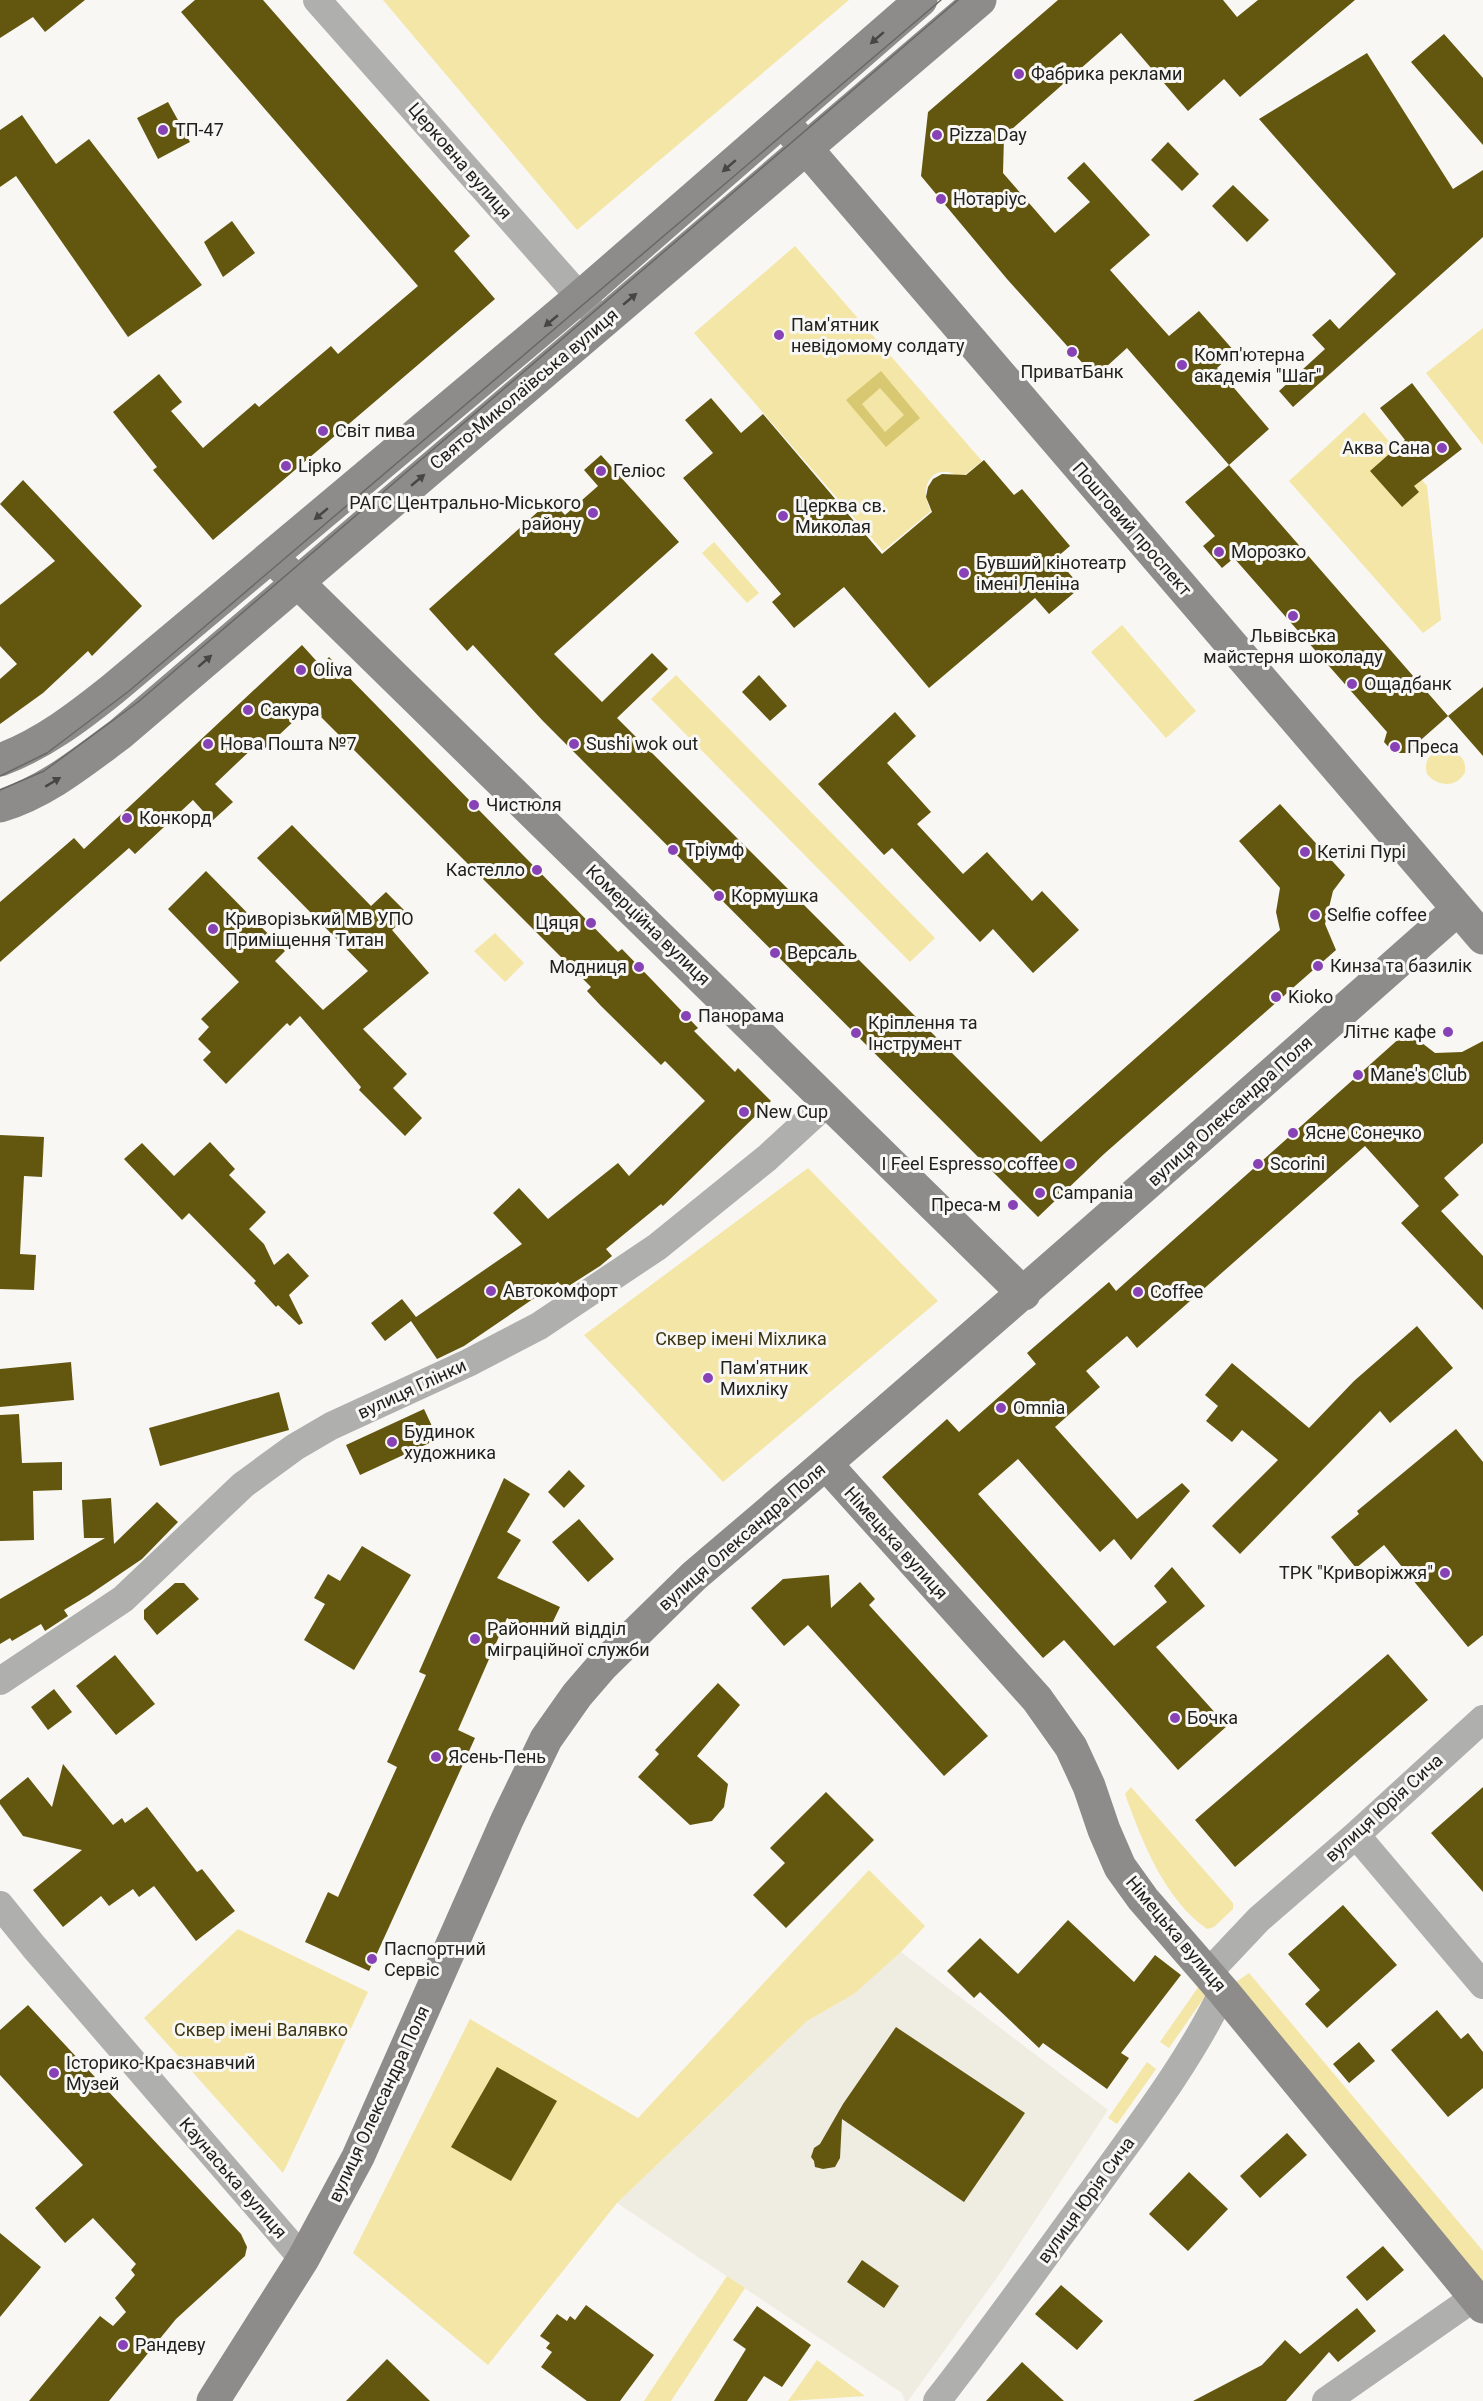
<svg xmlns="http://www.w3.org/2000/svg" width="1483" height="2401" font-family="Roboto,sans-serif">
  <style>
    .built { fill: #efede1 }
    .green { fill: #f3e6a6 }
    .water { fill: #d9c872; fill-rule: evenodd }
    .building { fill: #63570f }
    .lines { fill: none; stroke-linecap: round; stroke-linejoin: round }
    .street { stroke: #afafad; stroke-width: 28 }
    .secondary { stroke: #8d8c8a; stroke-width: 33 }
    .tram { stroke: #686865; stroke-width: 1.5 }
    .oneway { fill: #464644 }
    .poi-dot { fill: #8743b6; stroke: #f8f7f3; stroke-width: 2 }
    .labels { text-anchor: middle; stroke-width: 6; stroke-linejoin: round; paint-order: stroke }
    .poi-label { font-size: 18px; fill: #20201e; stroke: #f8f7f3; text-anchor: start }
    .street-label { font-size: 18px; fill: #20201e; stroke: #f8f7f3 }
    .park-label { font-size: 18px; fill: #3d3610; stroke: #f8f7f3 }
  </style>
  <rect width="100%" height="100%" fill="#f8f7f3"/>
  <path class="built" d="M901,1952l207,158 -107,162 -93,129h-3l-3,-8 -285,-190 190,-182 47,-27z"/>
  <path class="green" d="M383,0h466l-272,230z
    M795,246l187,215 -21,17c-25,-18 -45,6 -30,33l-48,40 -189,-218z
    M1483,328v117l-57,-72z
    M1364,412l63,74 14,134 -18,13 -134,-152z
    M714,542l45,51 -12,10 -45,-50z
    M1122,625l74,86 -30,27 -75,-86z
    M676,675l259,263 -25,24 -259,-263z
    M1439,750c15,0 28,5 26,22 -7,16 -28,15 -38,2 -3,-12 1,-19 12,-24z
    M495,933l29,30 -19,19 -31,-31z
    M808,1168l130,133 -215,181 -139,-147z
    M1131,1787l102,116v6l-19,18 -7,2c-43,-30 -65,-88 -82,-135z
    M869,1870l56,56 -24,26 -47,42 -47,27 -190,182 -129,162 -135,-112 117,-234 168,99z
    M238,1929l130,63 -85,181 -139,-155z
    M1249,1973l234,278v36l-250,-303z
    M1199,1986l9,6 -39,56 -9,-6z
    M1147,2062l9,7 -39,55 -9,-6z
    M727,2276l18,12 -74,113h-27z
    M817,2360l48,36 -77,5z"/>
  <path class="water" d="M881,371l39,47 -34,29 -40,-47zM880,388l24,27 -19,17 -23,-28z"/>
  <path class="building" d="M0,0h85l-40,32 -12,-15 -33,21z
    M195,0h68l207,236 -16,15 41,48 -282,241 -60,-70 4,-3 -44,-55 46,-38 23,28 -11,9 32,37 52,-45 4,4 72,-61 7,8 80,-68 -237,-274z
    M1058,0h165l14,17 21,-17h97l-115,97 -16,-18 -36,32 -67,-78 -117,103 -1,37 52,60 35,-31 -23,-24 17,-16 66,73 -40,35 59,66 30,-25 36,41 -18,16 52,61 -40,36 -102,-117 -32,29 -88,-98 -86,-103 7,-64z
    M1444,34l39,44v67l-72,-83z
    M1367,53l86,136 30,-19v67l-190,170 -14,-16 46,-42 -13,-14 18,-16 9,10 57,-55 -137,-155z
    M168,102l22,40 -32,17 -21,-41z
    M22,115l34,49 33,-25 113,146 -74,52 -112,-161 -16,11v-57z
    M1168,142l31,32 -17,17 -31,-31z
    M1233,185l36,35 -22,22 -35,-36z
    M232,221l23,32 -32,24 -19,-35z
    M1412,383l50,66 -48,37 5,6 -17,15 -32,-36 35,-31 -25,-32z
    M711,398l30,35 22,-19 119,140 50,-42 -6,-15 2,-10 5,-8 9,-5 24,1 18,-15 30,35 8,-6 48,57 -14,12 25,29 -32,27 -14,-16 -106,90 -85,-101 -50,41 -22,-26 9,-8 -98,-116 30,-25 -28,-33z
    M601,455l78,87 -125,112 48,48 50,-49 16,16 -51,49 424,424 239,-212 -4,-18 4,-24 -41,-47 41,-37 65,71 -12,16 -8,33 11,26 -232,204 -66,63 -496,-497 -69,-75 -6,6 -38,-42 122,-109 14,15 33,-29 -14,-16z
    M1229,465l219,251 -42,37h-12l-10,-11 3,-10 -153,-174 -12,10 -19,-22 12,-10 -30,-34z
    M23,480l119,126 -50,50 -4,-5 -45,42 -43,31v-45l17,-15 -17,-18v-41l55,-44 -55,-57z
    M302,645l19,21 8,-9 289,295 4,-3 30,31 46,48 -4,3 41,41 3,-4 33,33 -108,105 -2,-2 -55,45 6,7 -12,10 -36,23 -6,-7 -94,64 -27,13 -26,-38 -26,20 -14,-18 31,-24 14,18 106,-73 -29,-31 26,-25 29,31 70,-56 11,13 76,-75 -40,-40 -4,4 -60,-59 -14,-15 4,-4 -281,-281 -46,43 -6,-6 -43,41 18,18 -21,19 -19,-21 -58,54 -6,-6 -129,114v-60l74,-64 10,11z
    M759,675l28,31 -17,15 -28,-29z
    M1483,687v69l-35,-40z
    M895,712l21,24 -29,27 44,49 -14,12 46,50 24,-22 45,49 10,-10 37,39 -46,43 -40,-44 -13,13 -88,-94 -8,7 -66,-71z
    M292,825l79,81 15,-14 23,23 -17,15 37,43 -66,56 44,45 -14,14 29,30 -17,18 -46,-46 2,-3 -61,-71 -10,10 -3,-3 -61,61 -23,-24 8,-8 -13,-13 11,-12 -8,-8 38,-37 -71,-73 38,-38 79,80 -10,10 48,49 45,-39 -111,-113z
    M1411,1028l11,15 13,10 27,-1 21,-11v102l-39,35 15,17 -18,16 42,45v54l-82,-87 18,-17 -54,-60 -228,202 -10,-12 -41,35 14,16 -45,40 82,92 45,-36 8,8 -59,69 -17,-21 -14,13 -82,-93 -40,35 136,152 53,-44 -13,-16 18,-19 33,39 -49,41 71,79 -49,44 -114,-130 -21,18 -161,-181 65,-58 12,13 77,-68 -9,-11 82,-71 7,9z
    M0,1135l44,2 -2,40 -18,-1 -4,78 16,1 -2,35 -34,-1z
    M210,1142l25,27 -6,6 37,37 -17,17 15,15 10,21 14,-12 21,23 -20,19 14,28 -4,2 -21,-20 -2,2 -22,-24 2,-2 -67,-68 -7,7 -58,-61 18,-16 32,33z
    M1417,1326l36,42 -63,55 -10,-12 -140,143 -28,-28 66,-66 -36,-30 -10,12 -26,-21 12,-15 -13,-11 27,-32 77,65 45,-47z
    M71,1362l3,38 -74,7v-38z
    M279,1392l10,38 -129,36 -11,-38z
    M424,1409l14,30 -78,36 -14,-30z
    M19,1414l3,49 40,-1v28l-29,1 1,49 -34,1v-126z
    M1456,1429l27,33v173l-15,12 -84,-102 -28,23 -25,-31 28,-23 -2,-3z
    M569,1470l16,16 -21,22 -16,-16z
    M504,1478l26,16 -23,38 14,8 -24,38 63,29 -14,29 -39,-18 -49,112 17,8 -106,233 -64,-29 23,-50 10,5 59,-130 -10,-5 39,-87 -7,-3z
    M111,1498l3,46 43,-42 21,20 -36,37 -53,36 -25,15 4,6 -23,15 -4,-7 -29,17 -2,-3 -10,6v-45l105,-61h-21l-2,-38z
    M579,1519l35,40 -26,23 -36,-40z
    M362,1546l49,29 -57,95 -50,-30 21,-36 -11,-6 14,-24 12,7z
    M829,1575l2,33 29,-26 15,17 -6,6 119,131 -44,40 -136,-151 -24,21 -33,-38 32,-29z
    M175,1583h9l15,16 -42,36 -13,-16v-9z
    M1388,1654l40,46 -193,167 -40,-47z
    M115,1655l40,49 -39,31 -40,-49z
    M718,1683l22,22 -43,51 31,28 -4,23 -12,14 -22,4 -52,-48 21,-23 -4,-4z
    M54,1689l18,23 -24,18 -17,-23z
    M63,1764l50,61 9,-7 3,5 22,-16 50,65 5,-3 33,42 -39,30 -42,-55 -15,11 -6,-8 -24,17 -8,-10 -38,31 -30,-37 49,-40 -59,-14 -23,-32v-4l28,-23 24,30z
    M1483,1787v105l-52,-59z
    M826,1792l48,48 -88,88 -33,-33 32,-32 -15,-15z
    M1343,1905l54,60 -70,63 -22,-24 15,-14 -32,-36z
    M1068,1920l66,62 21,-27 26,20 -60,78 8,5 -22,31 -64,-46 -4,5 -59,-56 -6,6 -27,-27 33,-33 38,36z
    M28,2005l213,229 6,13 -2,9 -69,63 -67,82h-80l71,-85 13,10 13,-14 -11,-14 20,-23 -4,-5 5,-6 -43,-46 -28,25 -30,-35 48,-43 -83,-90v-45z
    M1437,2010l24,29 7,-6 15,19v36l-35,29 -57,-67z
    M896,2027l129,86 -61,89 -122,-83 -2,39 -5,9 -12,2 -8,-2 -1,-6 -3,-4 3,-9 6,-4 23,-40z
    M1359,2042l16,19 -26,22 -16,-19z
    M497,2067l60,34 -46,80 -60,-34z
    M1287,2133l20,22 -47,43 -20,-22z
    M1189,2172l39,37 -40,42 -39,-37z
    M0,2233l41,34 -41,50z
    M1383,2246l21,24 -37,31 -21,-24z
    M862,2260l37,26 -15,22 -37,-26z
    M1061,2285l42,36 -26,29 -42,-36z
    M586,2305l68,50 -34,46h-33l-46,-34 11,-15 -6,-4 4,-5 -10,-7 17,-22 10,7 3,-5 5,4z
    M757,2306l54,39 -29,42 -18,-11 -17,25h-33l32,-52 -13,-9z
    M1357,2308l19,23 -38,31 -9,-10 -43,49h-93l69,-36 23,-25 15,14z
    M387,2359l43,42h-84z
    M1022,2362l42,39h-78z"/>
  <g class="lines">
    <path class="street" d="M317,0l278,314
      M0,1681l123,-82 120,-114 52,-38 36,-21 137,-63 71,-37 118,-79 110,-89 61,-56
      M1356,1835l127,150
      M0,1905l34,42 269,312
      M1208,1973l51,-54 97,-84 127,-116
      M937,2401c54,-69 105,-141 157,-212 46,-64 95,-127 129,-198
      M1326,2401l149,-104"/>
    <path class="secondary" d="M793,133l690,805
      M282,567l742,727
      M0,760c43,-16 78,-43 113,-71l467,-392 341,-297
      M0,806c46,-14 82,-44 120,-72l860,-734
      M826,1464l211,235 34,48 18,39 15,44 16,37 23,32 80,92 260,316
      M213,2401l90,-142 55,-102 149,-337 39,-81 31,-44 25,-29 92,-90c258,-219 511,-443 764,-667"/>
    <path class="tram" d="M0,776l47,-23 82,-62 812,-691
      M0,790l44,-19 94,-69 820,-702"/>
  </g>
  <defs><path id="oneway-solid" d="M-6-.8H1V-3.2L6.5 0L1 3.2V.8H-6Z" transform="scale(1.5)"/></defs>
  <g class="oneway">
    <use href="#oneway-solid" transform="translate(877 38) rotate(139)"/>
    <use href="#oneway-solid" transform="translate(729 166) rotate(139)"/>
    <use href="#oneway-solid" transform="translate(630 299) rotate(-40)"/>
    <use href="#oneway-solid" transform="translate(551 321) rotate(140)"/>
    <use href="#oneway-solid" transform="translate(418 480) rotate(-40)"/>
    <use href="#oneway-solid" transform="translate(321 514) rotate(140)"/>
    <use href="#oneway-solid" transform="translate(205 661) rotate(-41)"/>
    <use href="#oneway-solid" transform="translate(53 782) rotate(-31)"/>
  </g>
  <g class="poi-dot">
    <circle cx="1019" cy="74" r="6"/>
    <circle cx="163" cy="130" r="6"/>
    <circle cx="937" cy="135" r="6"/>
    <circle cx="941" cy="199" r="6"/>
    <circle cx="779" cy="335" r="6"/>
    <circle cx="1072" cy="352" r="6"/>
    <circle cx="1182" cy="365" r="6"/>
    <circle cx="323" cy="431" r="6"/>
    <circle cx="1442" cy="448" r="6"/>
    <circle cx="286" cy="466" r="6"/>
    <circle cx="601" cy="471" r="6"/>
    <circle cx="593" cy="513" r="6"/>
    <circle cx="783" cy="516" r="6"/>
    <circle cx="1219" cy="552" r="6"/>
    <circle cx="964" cy="573" r="6"/>
    <circle cx="1293" cy="616" r="6"/>
    <circle cx="301" cy="670" r="6"/>
    <circle cx="1352" cy="684" r="6"/>
    <circle cx="248" cy="710" r="6"/>
    <circle cx="208" cy="744" r="6"/>
    <circle cx="574" cy="744" r="6"/>
    <circle cx="1395" cy="747" r="6"/>
    <circle cx="474" cy="805" r="6"/>
    <circle cx="127" cy="818" r="6"/>
    <circle cx="673" cy="850" r="6"/>
    <circle cx="1305" cy="852" r="6"/>
    <circle cx="537" cy="870" r="6"/>
    <circle cx="719" cy="896" r="6"/>
    <circle cx="1315" cy="915" r="6"/>
    <circle cx="591" cy="923" r="6"/>
    <circle cx="213" cy="929" r="6"/>
    <circle cx="775" cy="953" r="6"/>
    <circle cx="1318" cy="966" r="6"/>
    <circle cx="639" cy="967" r="6"/>
    <circle cx="1276" cy="997" r="6"/>
    <circle cx="686" cy="1016" r="6"/>
    <circle cx="1448" cy="1032" r="6"/>
    <circle cx="856" cy="1033" r="6"/>
    <circle cx="1358" cy="1075" r="6"/>
    <circle cx="744" cy="1112" r="6"/>
    <circle cx="1293" cy="1133" r="6"/>
    <circle cx="1070" cy="1164" r="6"/>
    <circle cx="1258" cy="1164" r="6"/>
    <circle cx="1040" cy="1193" r="6"/>
    <circle cx="1013" cy="1205" r="6"/>
    <circle cx="491" cy="1291" r="6"/>
    <circle cx="1138" cy="1292" r="6"/>
    <circle cx="708" cy="1378" r="6"/>
    <circle cx="1001" cy="1408" r="6"/>
    <circle cx="392" cy="1442" r="6"/>
    <circle cx="1445" cy="1573" r="6"/>
    <circle cx="475" cy="1639" r="6"/>
    <circle cx="1175" cy="1718" r="6"/>
    <circle cx="436" cy="1757" r="6"/>
    <circle cx="372" cy="1959" r="6"/>
    <circle cx="54" cy="2073" r="6"/>
    <circle cx="123" cy="2345" r="6"/>
  </g>
  <g class="labels">
    <g class="poi-label">
      <text x="1031" y="80">Фабрика реклами</text>
      <text x="175" y="136">ТП-47</text>
      <text x="949" y="141">Pizza Day</text>
      <text x="953" y="205">Нотаріус</text>
      <text x="791" y="331">Пам'ятник<tspan x="791" dy="21">невідомому солдату</tspan></text>
      <text x="1194" y="361">Комп'ютерна<tspan x="1194" dy="21">академія "Шаг"</tspan></text>
      <text x="1072" y="378" text-anchor="middle">ПриватБанк</text>
      <text x="335" y="437">Світ пива</text>
      <text x="1430" y="454" text-anchor="end">Аква Сана</text>
      <text x="298" y="472">Lipko</text>
      <text x="613" y="477">Геліос</text>
      <text x="581" y="509" text-anchor="end">РАГС Центрально-Міського<tspan x="581" dy="21">району</tspan></text>
      <text x="795" y="512">Церква св.<tspan x="795" dy="21">Миколая</tspan></text>
      <text x="1231" y="558">Морозко</text>
      <text x="976" y="569">Бувший кінотеатр<tspan x="976" dy="21">імені Леніна</tspan></text>
      <text x="1293" y="642" text-anchor="middle">Львівська<tspan x="1293" dy="21">майстерня шоколаду</tspan></text>
      <text x="313" y="676">Oliva</text>
      <text x="1364" y="690">Ощадбанк</text>
      <text x="260" y="716">Сакура</text>
      <text x="220" y="750">Нова Пошта №7</text>
      <text x="586" y="750">Sushi wok out</text>
      <text x="1407" y="753">Преса</text>
      <text x="486" y="811">Чистюля</text>
      <text x="139" y="824">Конкорд</text>
      <text x="685" y="856">Тріумф</text>
      <text x="1317" y="858">Кетілі Пурі</text>
      <text x="525" y="876" text-anchor="end">Кастелло</text>
      <text x="731" y="902">Кормушка</text>
      <text x="1327" y="921">Selfie coffee</text>
      <text x="225" y="925">Криворізький МВ УПО<tspan x="225" dy="21">Приміщення Титан</tspan></text>
      <text x="579" y="929" text-anchor="end">Цяця</text>
      <text x="787" y="959">Версаль</text>
      <text x="1330" y="972">Кинза та базилік</text>
      <text x="627" y="973" text-anchor="end">Модниця</text>
      <text x="1288" y="1003">Kioko</text>
      <text x="698" y="1022">Панорама</text>
      <text x="868" y="1029">Кріплення та<tspan x="868" dy="21">Інструмент</tspan></text>
      <text x="1436" y="1038" text-anchor="end">Літнє кафе</text>
      <text x="1370" y="1081">Mane's Club</text>
      <text x="756" y="1118">New Cup</text>
      <text x="1305" y="1139">Ясне Сонечко</text>
      <text x="1058" y="1170" text-anchor="end">I Feel Espresso coffee</text>
      <text x="1270" y="1170">Scorini</text>
      <text x="1052" y="1199">Campania</text>
      <text x="1001" y="1211" text-anchor="end">Преса-м</text>
      <text x="503" y="1297">Автокомфорт</text>
      <text x="1150" y="1298">Сoffee</text>
      <text x="720" y="1374">Пам'ятник<tspan x="720" dy="21">Михліку</tspan></text>
      <text x="1013" y="1414">Omnia</text>
      <text x="404" y="1438">Будинок<tspan x="404" dy="21">художника</tspan></text>
      <text x="1433" y="1579" text-anchor="end">ТРК "Криворіжжя"</text>
      <text x="487" y="1635">Районний вiддiл<tspan x="487" dy="21">мiграцiйної служби</tspan></text>
      <text x="1187" y="1724">Бочка</text>
      <text x="448" y="1763">Ясень-Пень</text>
      <text x="384" y="1955">Паспортний<tspan x="384" dy="21">Сервіс</tspan></text>
      <text x="66" y="2069">Історико-Краєзнавчий<tspan x="66" dy="21">Музей</tspan></text>
      <text x="135" y="2351">Рандеву</text>
    </g>
    <g class="street-label">
      <text transform="translate(460 161) rotate(49)" y="6">Церковна вулиця</text>
      <text transform="translate(524 389) rotate(-40)" y="6">Свято-Миколаївська вулиця</text>
      <text transform="translate(1132 529) rotate(49)" y="6">Поштовий проспект</text>
      <text transform="translate(648 925) rotate(44)" y="6">Комерційна вулиця</text>
      <text transform="translate(1230 1111) rotate(-42)" y="6">вулиця Олександра Поля</text>
      <text transform="translate(412 1389) rotate(-25)" y="6">вулиця Глінки</text>
      <text transform="translate(742 1537) rotate(-41)" y="6">вулиця Олександра Поля</text>
      <text transform="translate(896 1543) rotate(48)" y="6">Німецька вулиця</text>
      <text transform="translate(1384 1808) rotate(-42)" y="6">вулиця Юрія Сича</text>
      <text transform="translate(1176 1934) rotate(50)" y="6">Німецька вулиця</text>
      <text transform="translate(379 2104) rotate(-65)" y="6">вулиця Олександра Поля</text>
      <text transform="translate(233 2178) rotate(49)" y="6">Каунаська вулиця</text>
      <text transform="translate(1086 2200) rotate(-54)" y="6">вулиця Юрія Сича</text>
    </g>
    <g class="park-label">
      <text x="741" y="1345">Сквер імені Міхлика</text>
      <text x="261" y="2036">Сквер імені Валявкo</text>
    </g>
  </g>
</svg>
